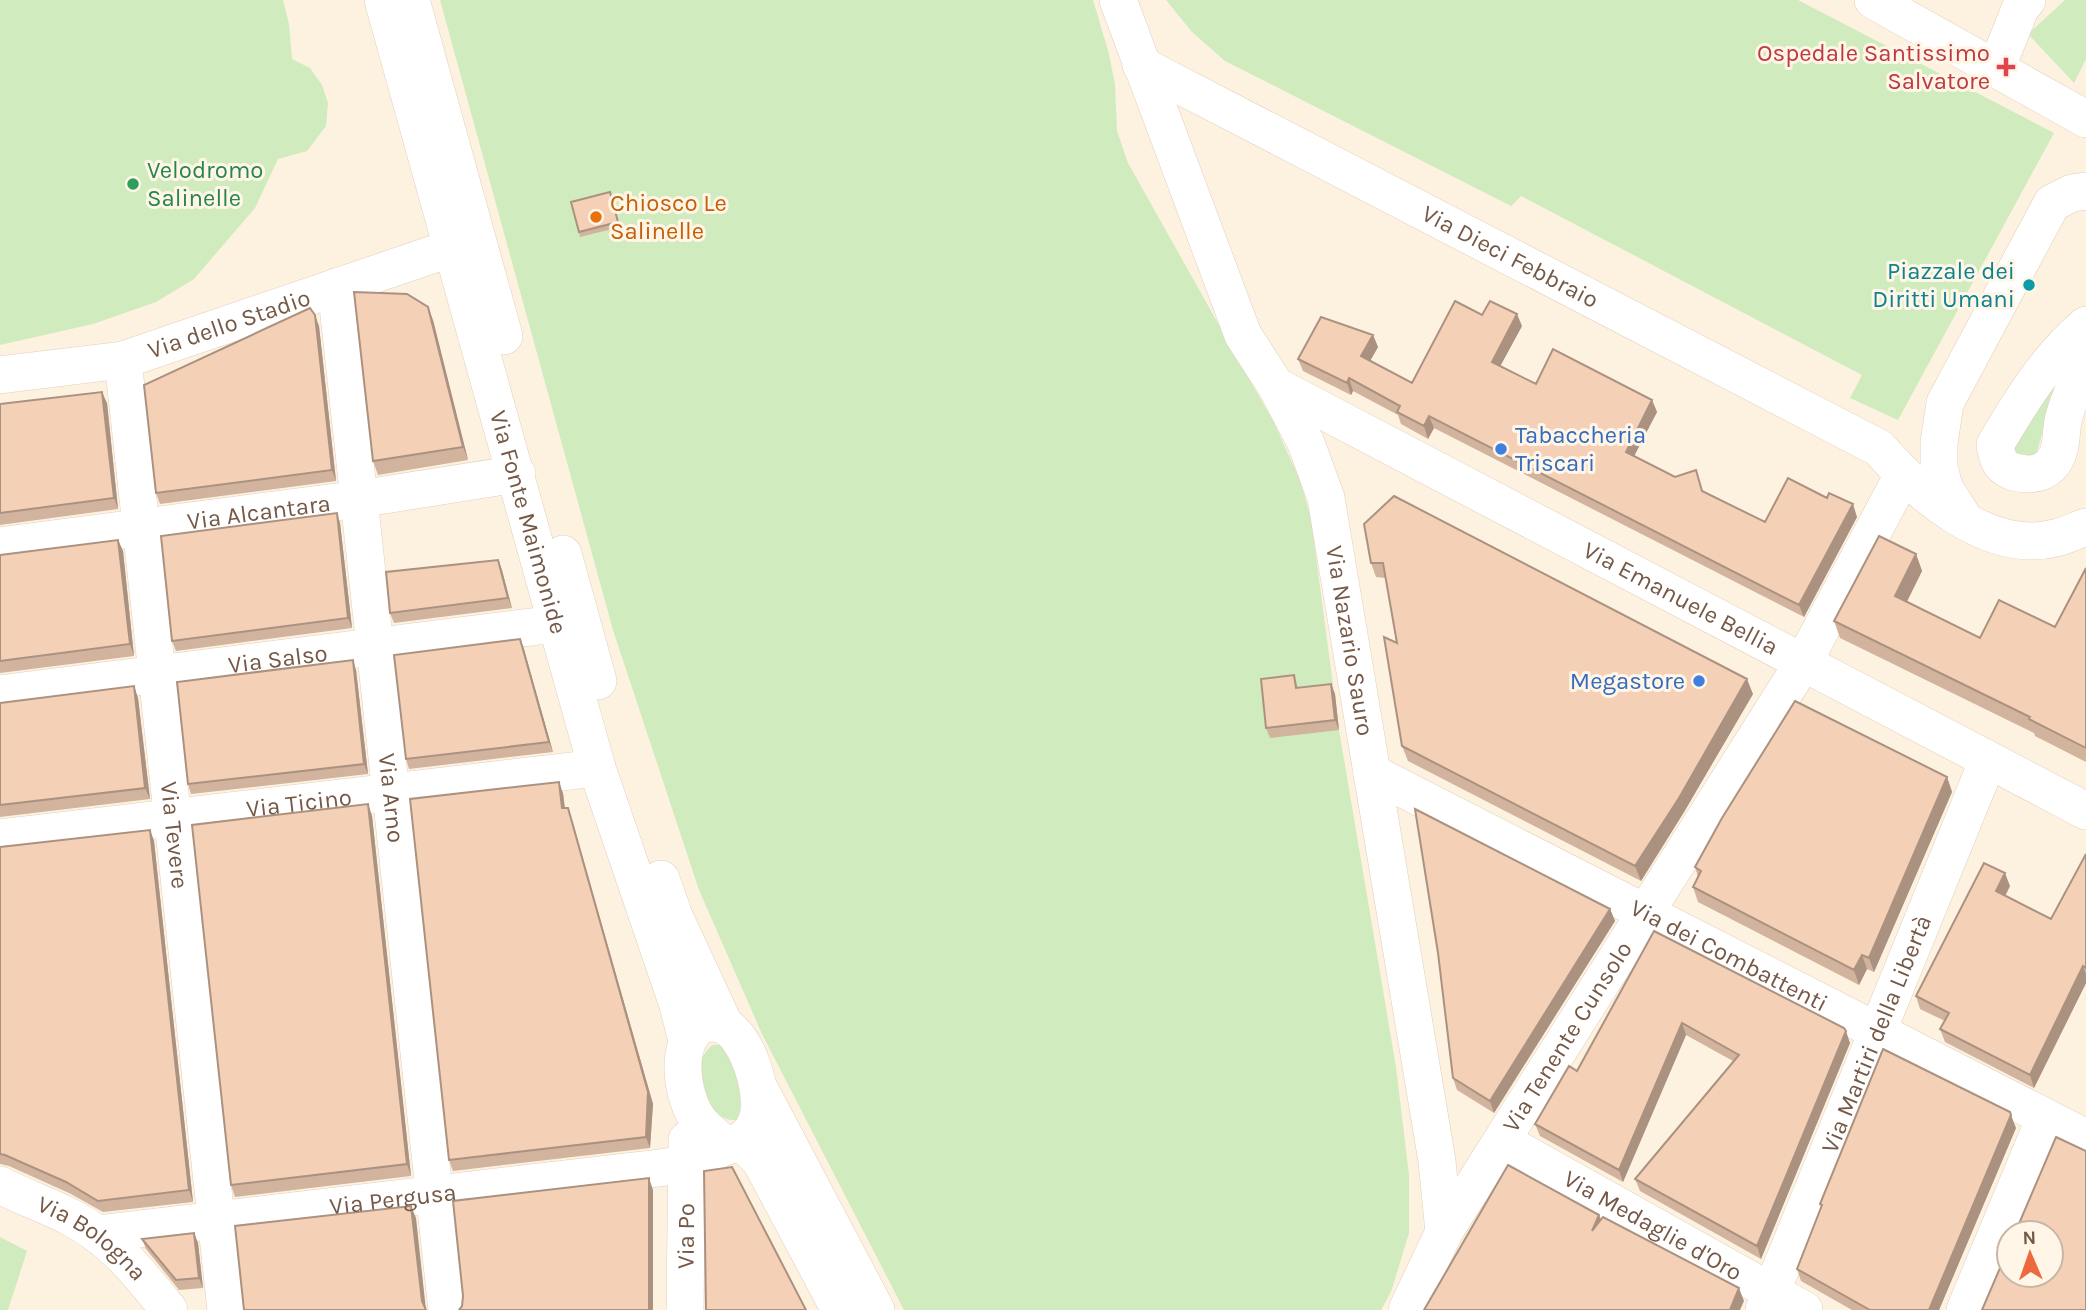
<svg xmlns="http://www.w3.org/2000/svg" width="2086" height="1310" font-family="Karla,sans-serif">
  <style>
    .green { fill: #d0ebbe }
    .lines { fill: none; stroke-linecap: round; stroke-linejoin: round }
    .minor-casing { stroke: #e2cebc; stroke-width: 38 }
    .minor { stroke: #fff; stroke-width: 37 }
    .wall { fill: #d2b39d }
    .shaded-wall { fill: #ab9280 }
    .building { fill: #f4d0b7; stroke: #ab9280; stroke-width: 2 }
    .health-dot { fill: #e0444e; stroke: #fff6e7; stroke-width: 2.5 }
    .leisure-dot { fill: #2e9e5b; stroke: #fff6e7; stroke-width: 2.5 }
    .food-dot { fill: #e8710a; stroke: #fff6e7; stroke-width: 2.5 }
    .culture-dot { fill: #0f9aa8; stroke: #fff6e7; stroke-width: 2.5 }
    .shop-dot { fill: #3f7fe0; stroke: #fff6e7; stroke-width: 2.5 }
    .labels { text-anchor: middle; stroke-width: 6; stroke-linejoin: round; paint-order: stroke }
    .health-label { font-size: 24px; fill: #be3a42; stroke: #fff6e7; text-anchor: end }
    .leisure-label { font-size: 24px; fill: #27864d; stroke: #fff6e7; text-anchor: start }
    .food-label { font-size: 24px; fill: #c56008; stroke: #fff6e7; text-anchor: start }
    .street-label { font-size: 24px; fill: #755846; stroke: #fff6e7 }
    .culture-label { font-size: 24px; fill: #0d838f; stroke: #fff6e7; text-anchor: end }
    .shop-label { font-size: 24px; fill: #366cbe; stroke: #fff6e7; text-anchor: start }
  </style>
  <rect width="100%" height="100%" fill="#fdf2e0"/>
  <path class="green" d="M0,0h283l6,24 3,35 18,9 12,17 6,18 -2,23 -19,25 -29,8 -23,49 -61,71 -38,23 -63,22 -93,21z
    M440,0h653l16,54 6,30 2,47 11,32 146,260 26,57 11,39 28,211 57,337 13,108v58l-18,59 -10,18h-477l-142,-276 -63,-144 -86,-260z
    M1166,0h632l256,133 -156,287 -48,-22 12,-23 -341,-179 -10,10 -286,-145 -33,-29z
    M2065,0h21v59l-12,24 -46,-49z
    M2071,354l-25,65 -9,33 -8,7 -14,-3 -1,-9z
    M712,1045h13c10,24 23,49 12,75 -26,3 -41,-39 -35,-61 2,-6 6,-10 10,-14z
    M0,1237l27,14 -19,59h-8z"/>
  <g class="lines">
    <g class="minor-casing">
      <g id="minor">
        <path id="s1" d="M383,0l214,768 81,237 9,36"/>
        <path d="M411,0l93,336"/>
        <path id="s2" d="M1118,0l125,335 33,51 30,57 20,55 111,663 7,71 -37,78"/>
        <path d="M1873,0l213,119"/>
        <path id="s3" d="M1141,65l738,383c40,46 110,107 176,90 11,-2 21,-8 31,-11"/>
        <path d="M1996,69l24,-60 7,-9"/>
        <path id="s4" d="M336,287l111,1023"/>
        <path d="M2086,325c-39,33 -65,76 -91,120 2,12 4,21 16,26 22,7 41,2 48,-21 3,-11 2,-23 5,-33 5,-19 12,-34 22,-50"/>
        <path id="s5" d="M123,360l103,950"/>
        <path id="s6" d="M0,375l123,-15 352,-120"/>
        <path id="s7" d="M1276,386l810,425"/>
        <path d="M1961,514l-17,-27 -5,-20v-24l6,-40 107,-200 20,-10 14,-2"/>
        <path id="s8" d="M0,546l359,-47 158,-25"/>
        <path d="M563,554l35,127"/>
        <path id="s9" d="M0,694l555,-70"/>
        <path id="s10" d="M1372,773l714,365"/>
        <path id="s11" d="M0,838l597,-70"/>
        <path d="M661,879l13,37 51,110"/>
        <path d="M707,1022c5,1 11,1 16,3 26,11 44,74 33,98 -6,14 -16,19 -29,23 -11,-9 -24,-18 -32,-31 -15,-27 -21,-79 12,-93z"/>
        <path d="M758,1086l118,224"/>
        <path id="s12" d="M1502,1141l302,169"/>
        <path d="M741,1142l19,18 80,150"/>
        <path id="s13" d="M0,1185c23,12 47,20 70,32 42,21 70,57 99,93"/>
        <path id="s14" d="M1444,1232l359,-569 100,-188"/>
        <path id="s15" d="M97,1234l562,-66 28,-4 40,-18"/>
        <path id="s16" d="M685,1310l2,-170"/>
        <path id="s17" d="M1764,1310l224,-550"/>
        <path d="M1965,1310l80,-192"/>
      </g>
    </g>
    <use href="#minor" class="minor"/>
  </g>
  <path class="wall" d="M610,192l10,35 -40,10 -1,-5z
    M433,320l35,140 -90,15 -5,-14z
    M319,326l17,155 -176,23 -4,-11z
    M1522,326l-22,40 36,18 116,16 5,12 -23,44 41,21 25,5 3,10 62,30 92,-5 -53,100 -370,-189 -6,11 -27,-15 -3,-9 -45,-24 -2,4 -48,-24 -5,-12 75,-24 5,12 -8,14 42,22z
    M107,403l11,106 -118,16v-121z
    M340,523l12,105 -176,23 -4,-10z
    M1364,524l389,170 -69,118 -43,69 -233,-120 -6,-15 -5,-103 -11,-65 -10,-1 -5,-14z
    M118,540l5,11 11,105 -134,17v-118z
    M1916,554l6,17 -15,31 73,36 75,-11 31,-59v194l-51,-26 -1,-3 -194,-95 -6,-17z
    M498,560l14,48 -118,15 -4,-10z
    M520,639l33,113 -144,17 -3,-10z
    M356,670l12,104 -177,20 -3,-10z
    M1294,675l4,13 33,-4 4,10 4,36 -69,8 -4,-10z
    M134,686l4,12 12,101 -150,18v-114z
    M1947,777l5,15 -78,180 -7,-3 -8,16 -161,-83 -5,-15 5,-10 -3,-10z
    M563,793l2,15 7,11 81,285 -3,44 -197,23 -4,-11z
    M368,804l4,12 39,360 -176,21 -4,-12z
    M150,830l4,11 39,361 -90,10 -32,-18 -62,-28 -9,-2v-317z
    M2086,854v129l-52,105 -89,-46 -5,-13 5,-8 -25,-12 -4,-13 94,-110 -5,10 46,23z
    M1610,909l5,12 -121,192 -37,-23 -4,-12z
    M1654,931l196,112 -89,216 -121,-68 -5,-12 98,-118 -47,-26 -63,147 -83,-46 -5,-12 42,-53z
    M2016,1128l-77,182h-87l-51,-29 -4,-12 24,-62 -1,-3z
    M194,1233l4,10 5,45 -24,2 -33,-41 -4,-10z"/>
  <path class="shaded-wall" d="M428,307l5,13 35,140 -5,-13z
    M1517,314l5,12 -26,48 -4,-12z
    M315,315l4,11 17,155 -4,-11z
    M1373,335l5,12 -12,21 -5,-12z
    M1349,378l4,13 -2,4 -4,-12z
    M102,392l5,11 11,106 -4,-11z
    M1652,400l5,12 -27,52 -4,-12z
    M1429,416l5,12 -6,11 -4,-13z
    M1853,504l4,13 -53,100 -5,-12z
    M337,513l3,10 12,105 -4,-10z
    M118,540l5,11 11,105 -4,-12z
    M1916,554l6,17 -21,42 -6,-17z
    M498,560l4,10 10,38 -4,-10z
    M520,639l4,10 29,103 -4,-10z
    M353,660l3,10 12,104 -4,-10z
    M1747,679l6,15 -69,118 -43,69 -6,-15z
    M1331,684l4,10 4,36 -4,-10z
    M134,686l4,12 12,101 -5,-11z
    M1947,777l5,15 -78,180 -5,-14z
    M559,782l4,11 3,26 -4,-11z
    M368,804l4,12 39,360 -4,-12z
    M568,808l85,296 -3,44 -4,-11z
    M150,830l4,11 39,361 -4,-12z
    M2005,873l5,13 -9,18 -5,-13z
    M1610,909l5,12 -121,192 -4,-12z
    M1862,955l5,14 -8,16 -5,-15z
    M2083,966l3,8v9l-52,105 -4,-13z
    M1682,1023l4,12 -63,147 -4,-12z
    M1846,1031l4,12 -89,216 -4,-13z
    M2011,1115l5,13 -77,182h-10z
    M649,1178l4,12v120h-4z
    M411,1206l5,12 10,92 -4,-9z
    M1599,1215l5,12 -12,4z
    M194,1233l4,10 5,45 -4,-10z
    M1739,1288l5,13 -4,9h-10z"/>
  <path class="building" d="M610,192l8,30 -39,10 -8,-30z
    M354,292l53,2 21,13 35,140 -90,14z
    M1455,301l27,14 8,-14 27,13 -25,48 44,22 17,-35 99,51 -26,52 49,25 21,-7 6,21 63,31 23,-44 39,20 2,-5 24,11 -54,101 -370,-189 -5,10 -27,-14 3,-6 -51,-28 -2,5 -49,-24 23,-42 52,18 -12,21 51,27z
    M310,308l5,7 17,155 -176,23 -12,-108z
    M102,392l12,106 -114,15v-109z
    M1394,496l353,183 -68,119 -44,68 -233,-120 -18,-109 13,6 -14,-80h-12l-7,-39z
    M337,513l11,105 -176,23 -11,-105z
    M1879,536l37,18 -21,42 85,42 19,-38 56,27 31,-59v180l-57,-29 1,-2 -196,-96z
    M118,540l12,104 -130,17v-106z
    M498,560l10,38 -118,15 -4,-41z
    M520,639l29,103 -143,17 -12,-104z
    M353,660l11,104 -176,20 -11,-102z
    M1294,675l2,13 35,-4 4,36 -69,8 -5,-49z
    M134,686l11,102 -145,17v-102z
    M1795,701l152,76 -78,181 -7,-3 -8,15 -161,-83 8,-16 -6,-4 27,-49z
    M559,782l3,26h6l80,284 -2,45 -197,23 -39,-361z
    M368,804l39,360 -176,21 -39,-360z
    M1415,809l195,100 -120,192 -37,-23 -15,-125z
    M150,830l39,360 -91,11 -32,-19 -61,-27 -5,-1v-307z
    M2086,854v114l-3,-2 -53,109 -90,-46 9,-16 -33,-17 68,-133 21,10 -9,18 55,28z
    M1654,931l190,97 2,3 -89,215 -122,-67 104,-124 -57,-32 -63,147 -84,-46 34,-58 8,5z
    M1883,1049l127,63 1,3 -82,195h-59l-73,-41 25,-64 -2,-1z
    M2056,1137l30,14v159h-104l27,-63v28h42v-42h-36z
    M1508,1165l91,50 -7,16 11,-14 136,71 -9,22h-306z
    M732,1167l74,143h-100l-2,-139z
    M649,1178v132h-190l3,-4 1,-10 -10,-95z
    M411,1206l11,95 4,9h-182l-9,-84z
    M194,1233l5,45 -23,2 -34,-41z"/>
  <path class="health-dot" d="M2002.5 56.5h7v7h7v7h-7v7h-7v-7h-7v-7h7z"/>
  <circle class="leisure-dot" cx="133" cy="184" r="7"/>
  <circle class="food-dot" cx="596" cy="217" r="7"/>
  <circle class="culture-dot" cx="2029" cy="285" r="7"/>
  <g class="shop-dot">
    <circle cx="1501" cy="449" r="7"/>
    <circle cx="1699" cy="681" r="7"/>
  </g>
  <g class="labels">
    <g class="health-label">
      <text x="1990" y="61">Ospedale Santissimo<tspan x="1990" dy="28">Salvatore</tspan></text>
    </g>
    <g class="leisure-label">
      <text x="147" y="178">Velodromo<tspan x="147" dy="28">Salinelle</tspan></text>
    </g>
    <g class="food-label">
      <text x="610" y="211">Chiosco Le<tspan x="610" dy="28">Salinelle</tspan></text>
    </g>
    <g class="street-label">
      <text dy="8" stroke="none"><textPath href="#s3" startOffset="416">Via Dieci Febbraio</textPath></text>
      <text dy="8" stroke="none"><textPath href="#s6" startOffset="236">Via dello Stadio</textPath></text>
      <text dy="8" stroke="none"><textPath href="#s8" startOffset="261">Via Alcantara</textPath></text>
      <text dy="8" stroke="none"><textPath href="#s1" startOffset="542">Via Fonte Maimonide</textPath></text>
      <text dy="8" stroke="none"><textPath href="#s7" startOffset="457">Via Emanuele Bellia</textPath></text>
      <text dy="8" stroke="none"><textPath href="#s2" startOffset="686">Via Nazario Sauro</textPath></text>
      <text dy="8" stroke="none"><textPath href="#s9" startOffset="280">Via Salso</textPath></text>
      <text dy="8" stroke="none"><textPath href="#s4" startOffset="514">Via Arno</textPath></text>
      <text dy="8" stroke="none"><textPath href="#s11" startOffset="301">Via Ticino</textPath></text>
      <text dy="8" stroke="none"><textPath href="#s5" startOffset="478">Via Tevere</textPath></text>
      <text dy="8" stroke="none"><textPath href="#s10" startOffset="401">Via dei Combattenti</textPath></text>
      <text dy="8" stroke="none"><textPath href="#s17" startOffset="298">Via Martiri della Libertà</textPath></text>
      <text dy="8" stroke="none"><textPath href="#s14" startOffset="231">Via Tenente Cunsolo</textPath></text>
      <text dy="8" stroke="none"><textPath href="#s15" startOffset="298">Via Pergusa</textPath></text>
      <text dy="8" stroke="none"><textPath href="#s12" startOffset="173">Via Medaglie d'Oro</textPath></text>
      <text dy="8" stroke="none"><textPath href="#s16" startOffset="74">Via Po</textPath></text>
      <text dy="8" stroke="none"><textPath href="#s13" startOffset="107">Via Bologna</textPath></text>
    </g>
    <g class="culture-label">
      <text x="2015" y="279">Piazzale dei<tspan x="2015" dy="28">Diritti Umani</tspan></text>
    </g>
    <g class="shop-label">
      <text x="1515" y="443">Tabaccheria<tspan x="1515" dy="28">Triscari</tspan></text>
      <text x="1685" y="689" text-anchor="end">Megastore</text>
    </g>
  </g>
  <g transform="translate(2030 1254) rotate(358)"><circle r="33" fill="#fff6e7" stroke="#c8b7a7" stroke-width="2"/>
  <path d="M0-5L12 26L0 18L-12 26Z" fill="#ed693f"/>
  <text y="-10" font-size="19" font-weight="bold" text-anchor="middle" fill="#755846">N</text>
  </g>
</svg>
